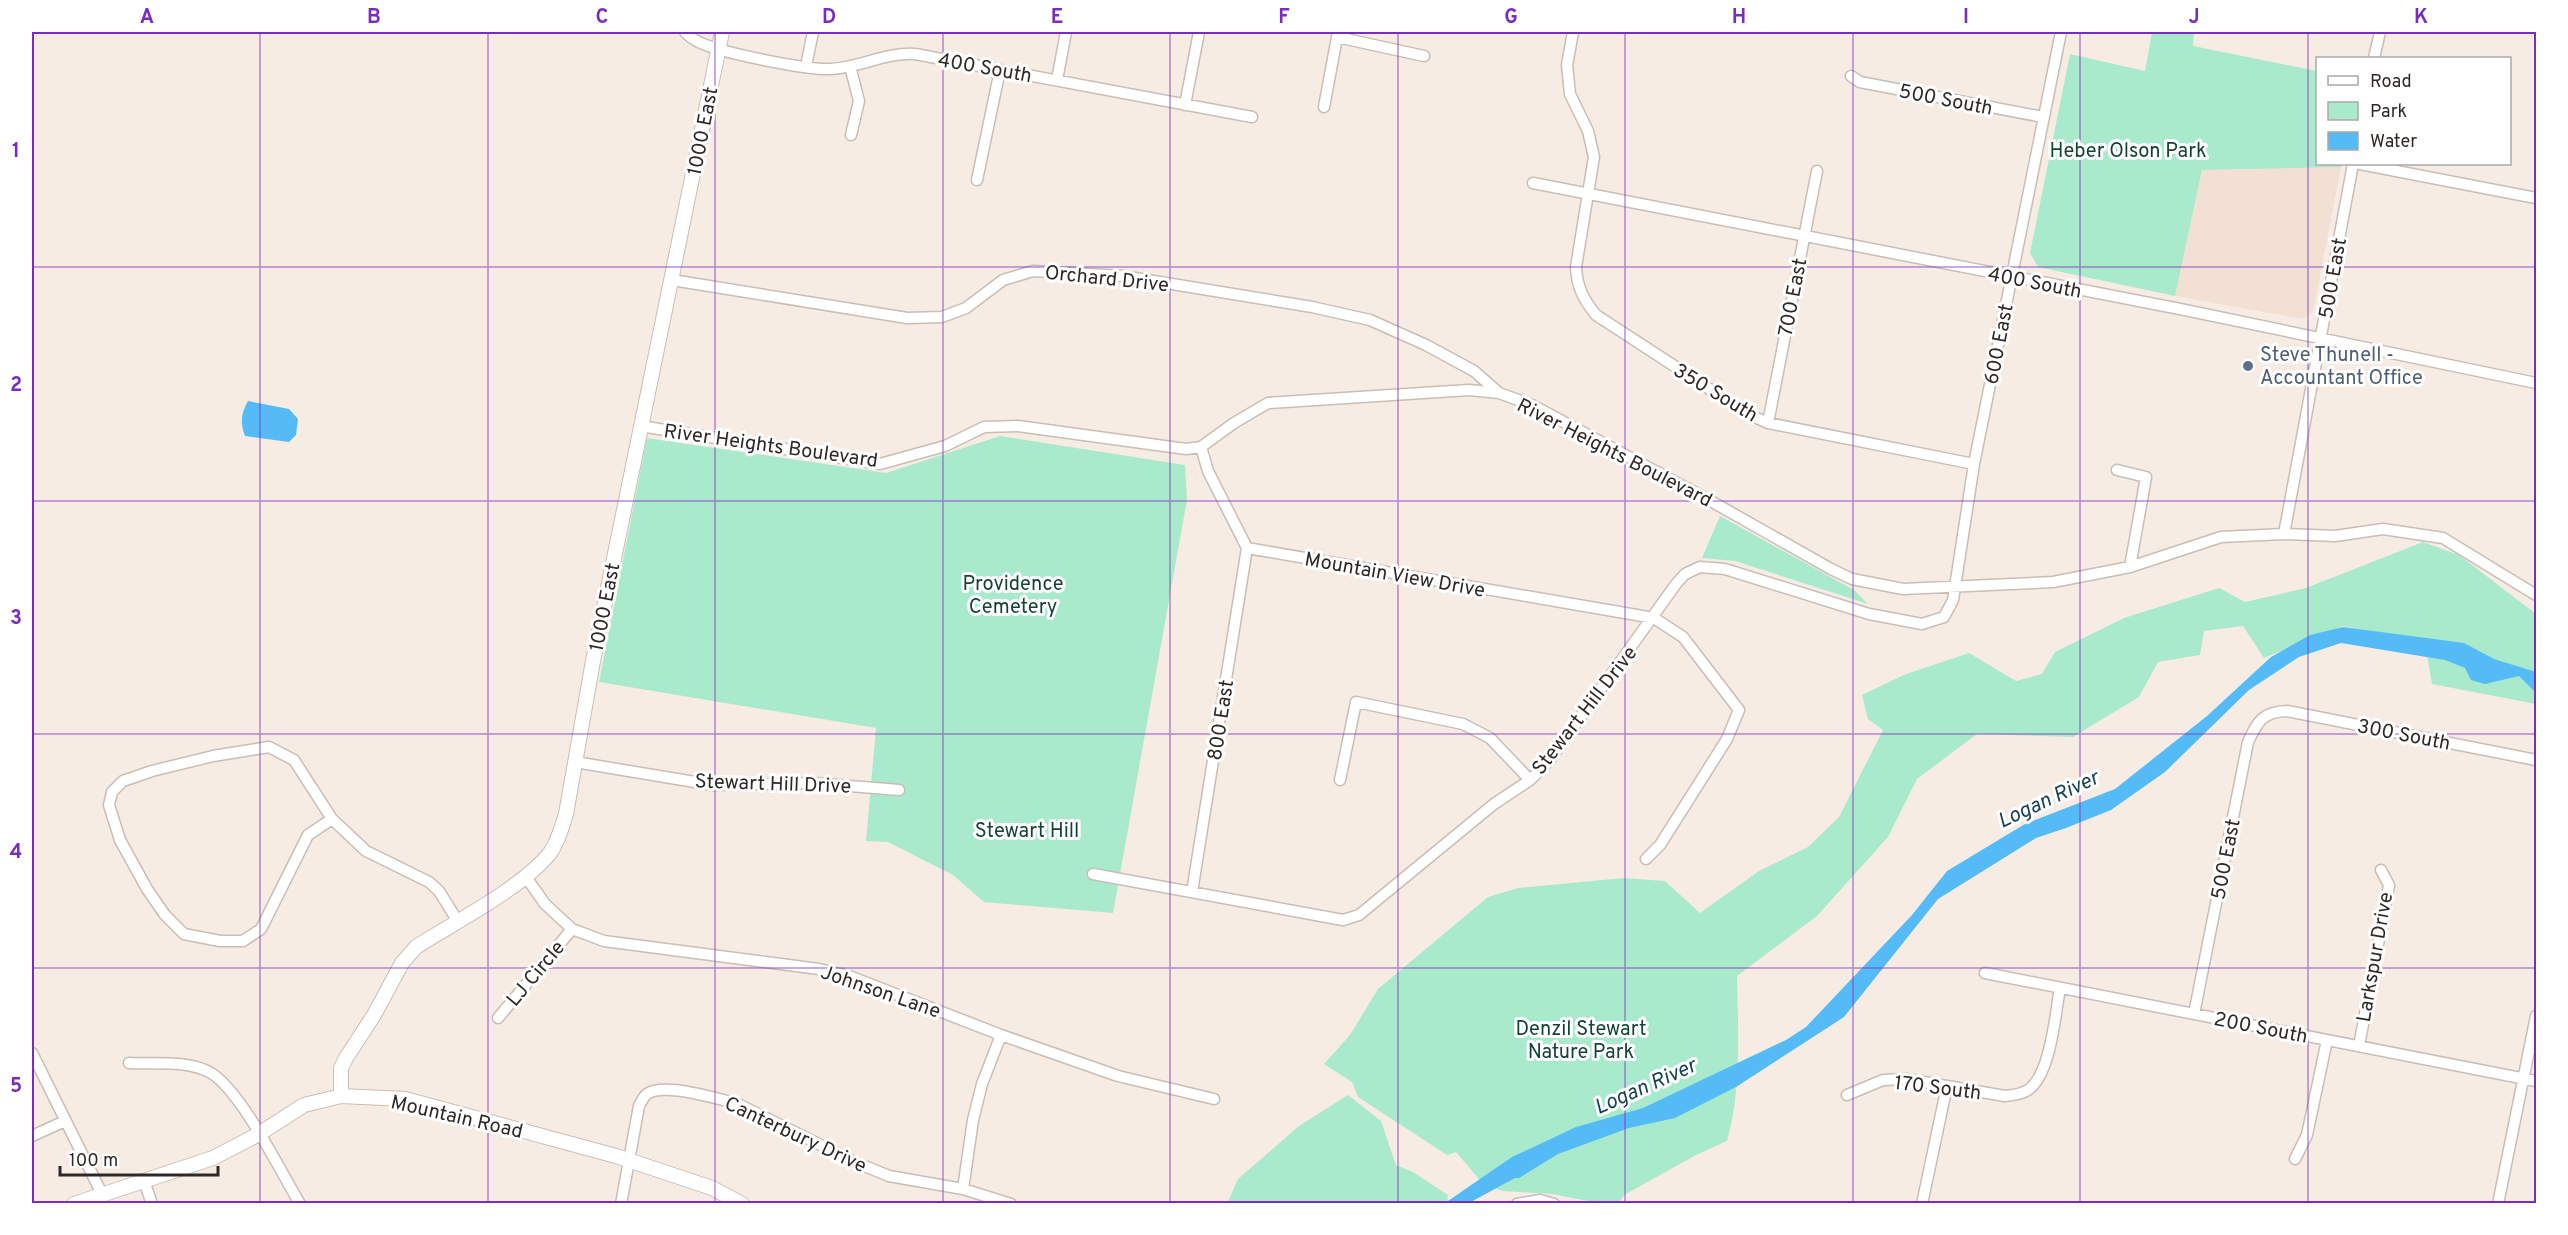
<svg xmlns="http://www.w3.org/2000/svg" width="2568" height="1235" font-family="Overpass,sans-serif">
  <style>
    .built { fill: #f1e0d3 }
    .green { fill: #aaeacc }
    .water { fill: #54bbf6 }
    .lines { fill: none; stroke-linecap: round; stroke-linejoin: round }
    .street-casing { stroke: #c9beb6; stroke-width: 13 }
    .secondary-casing { stroke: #c9beb6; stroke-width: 16 }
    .street { stroke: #fff; stroke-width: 10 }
    .secondary { stroke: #fff; stroke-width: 14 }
    .grid { fill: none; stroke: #7b2cbf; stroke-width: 1.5; stroke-opacity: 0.55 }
    .service-dot { fill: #5c6f8a; stroke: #fff; stroke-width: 2 }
    .labels { text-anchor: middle; stroke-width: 6; stroke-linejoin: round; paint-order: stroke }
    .street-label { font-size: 20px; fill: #2e2926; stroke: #fff }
    .park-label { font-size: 20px; fill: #124431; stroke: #fff }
    .service-label { font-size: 20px; fill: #4e5e75; stroke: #fff; text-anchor: start }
    .water-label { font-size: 21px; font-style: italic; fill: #154159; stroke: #fff }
    .neatline { fill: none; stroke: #7b2cbf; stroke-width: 2 }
    .grid-label { font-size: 20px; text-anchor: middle; font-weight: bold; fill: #7b2cbf }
  </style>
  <rect width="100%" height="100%" fill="#f7ece4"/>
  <path class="built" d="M2341,167l-28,145 -10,7 -128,-23 27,-126z"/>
  <path class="green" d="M2152,32h42l-1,14 124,25 1,93h24l-1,3 -139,3 -27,126 -137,-29 -8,-14 40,-199 75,17z
    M1000,436l185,29 2,35 -74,413 -129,-11 -31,-27 -65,-33 -22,-1 10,-113 -277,-46 48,-244 239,35z
    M1720,516l134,74 14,14 -133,-43 -33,-3z
    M2423,542l36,13 77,59v90l-104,-20 -7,-42 -82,-16 -79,32 -21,-32 -39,5 -4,24 -42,7 -19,35 -66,40 -96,-3 -60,45 -29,58 -71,79 -80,60c1,55 5,112 -10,165l-31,14 -72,40 -5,8h-21l-46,-9 -49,-3 -19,-6 -28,-33 -9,3 -89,-58 -6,-15 -28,-18 26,-29 28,-46 110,-92 30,-9 105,-10 42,3 35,32 59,-42 49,-24 31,-30 44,-87 -15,-11 -6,-24 44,-21 63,-21 47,28 26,-7 13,-22 69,-34 95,-30 26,14 61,-14z
    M1348,1095l33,26 15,44 17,7 35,23 -1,9h-220l11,-25 61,-53z"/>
  <path class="water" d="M248,401l41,8 9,10 -2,16 -7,7 -44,-6c-5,-13 -4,-23 3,-35z
    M2343,627l121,16 30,16 42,13v21l-17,-17 -34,8 -14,-4 -6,-12 -20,-8 -104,-17 -42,14 -50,33 -84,82 -54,38 -45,18 -30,10 -98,61 -94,118 -108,70 -61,31 -46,10 -71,26 -39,24h-4l-46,25h-24l67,-46 64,-30 67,-19 143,-68 20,-13 106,-112 35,-44 78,-47 90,-35 92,-73 64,-59 39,-22z"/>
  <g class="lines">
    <g class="street-casing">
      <path id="street" d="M685,32c3,3 6,6 10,8 19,12 112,30 135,29 29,-1 56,-17 85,-15l337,63
        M1573,32l-6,33 3,29 18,37 6,26 -18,110c1,20 7,32 20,48l152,99 20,9 206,41
        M1337,37l87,19
        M2374,58l6,-26
        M806,66l7,-34
        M850,66l9,35 -8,34
        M1851,76l9,6 183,35
        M1057,80l9,-48
        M1185,105l14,-73
        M1324,107l14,-75
        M2360,164l176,34
        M977,180l23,-110
        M1533,183l647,126 356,74
        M672,280l235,38 35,-1 24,-9 37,-28 30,-9 90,5 189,31 58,13 56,25 48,26 25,22
        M1768,423l49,-252
        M640,426l240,38 65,-18 39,-19 34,-1 168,23 15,-2 33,-24 34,-20 201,-13 30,3 33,12 177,95 122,69 21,10 51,10 150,-7 77,-15 91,-30 63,-3 51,2 48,-7 60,9 93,57
        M1201,447l7,24 39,77 407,70 29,19 56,73 -12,29 -67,106 -14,14
        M2117,470l29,7 -16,90
        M2284,534l69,-370
        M575,762l138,23 100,-2 86,7
        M1340,780l16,-78 107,22 27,14 40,42
        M332,819l-24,16 -47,94 -18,12h-23l-36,-7 -19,-19 -18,-26 -27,-49 -11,-35 3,-13 11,-11 29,-10 61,-15 56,-9 25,13 38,59 34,32 63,31 10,9 18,29
        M1093,874l250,46 16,-5 135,-111 36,-24 19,-19 127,-177 9,-10 15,-7 25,2 144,45 53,10 22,-7 9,-17 21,-136 87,-432
        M526,877l19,27 27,25 32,12 215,28 30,7 152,59 117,41 96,23
        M1192,892l55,-344
        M1985,973l551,108
        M2194,1014l54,-272c10,-21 14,-30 39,-31l249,49
        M498,1018l74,-89
        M2359,1046l30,-161 -8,-15
        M32,1053l70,141
        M129,1063c26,1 60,-3 82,10 30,18 70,99 89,131
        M1847,1095l36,-15 23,-1 99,17c8,-1 15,-1 23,-6 23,-16 27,-75 32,-102
        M32,1136l33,-15
        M2295,1159l12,-24 20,-95
        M144,1181l8,23
        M963,1189l10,-69 9,-36 19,-49
        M621,1204l18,-98c2,-4 5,-10 8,-12 16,-12 73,5 91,10l119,59 32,13 74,13 48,15
        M1517,1204l23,-4 14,4
        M1922,1204l25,-118
        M2498,1204l38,-188"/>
    </g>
    <g class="secondary-casing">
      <path id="secondary" d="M341,1096v-28l5,-10 28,-43 28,-52 14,-16c39,-25 106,-59 134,-94 8,-11 12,-26 16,-39l27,-153 129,-629
        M74,1204l139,-46 46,-24 45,-29 37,-9 64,3 211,57 96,32 30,16"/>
    </g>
    <use href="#street" class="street"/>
    <use href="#secondary" class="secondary"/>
  </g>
  <path class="grid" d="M260,32v1172M488,32v1172M715,32v1172M943,32v1172M1170,32v1172M1398,32v1172M1625,32v1172M1853,32v1172M2080,32v1172M2308,32v1172M32,267h2504M32,501h2504M32,734h2504M32,968h2504"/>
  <circle class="service-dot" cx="2248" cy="366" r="6"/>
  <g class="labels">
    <g class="street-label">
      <text transform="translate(985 67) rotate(10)" y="7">400 South</text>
      <text transform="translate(1946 99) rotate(11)" y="7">500 South</text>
      <text transform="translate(702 131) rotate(-79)" y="7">1000 East</text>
      <text transform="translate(1107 278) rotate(6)" y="7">Orchard Drive</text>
      <text transform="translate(2332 278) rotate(-80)" y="7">500 East</text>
      <text transform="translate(2035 282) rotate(11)" y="7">400 South</text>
      <text transform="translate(1792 297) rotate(-79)" y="7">700 East</text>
      <text transform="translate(1998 344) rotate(-79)" y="7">600 East</text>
      <text transform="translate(1716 392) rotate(31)" y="7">350 South</text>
      <text transform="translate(771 445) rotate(8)" y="7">River Heights Boulevard</text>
      <text transform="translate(1615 452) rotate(27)" y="7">River Heights Boulevard</text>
      <text transform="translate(1395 574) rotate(10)" y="7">Mountain View Drive</text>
      <text transform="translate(604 607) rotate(-79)" y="7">1000 East</text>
      <text transform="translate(1584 710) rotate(-52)" y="7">Stewart Hill Drive</text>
      <text transform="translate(1220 720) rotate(-81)" y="7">800 East</text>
      <text transform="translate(2404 734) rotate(11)" y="7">300 South</text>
      <text transform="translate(773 783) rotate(2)" y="7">Stewart Hill Drive</text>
      <text transform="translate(2225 859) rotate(-79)" y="7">500 East</text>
      <text transform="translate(2374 957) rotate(-80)" y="7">Larkspur Drive</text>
      <text transform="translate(535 973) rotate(-50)" y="7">LJ Circle</text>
      <text transform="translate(881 991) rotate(19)" y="7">Johnson Lane</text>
      <text transform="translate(2261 1027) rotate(11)" y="7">200 South</text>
      <text transform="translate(1938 1087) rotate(7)" y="7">170 South</text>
      <text transform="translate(457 1116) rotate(13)" y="7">Mountain Road</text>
      <text transform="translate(796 1134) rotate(25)" y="7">Canterbury Drive</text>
    </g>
    <g class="park-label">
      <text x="2128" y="157">Heber Olson Park</text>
      <text x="1013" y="590">Providence<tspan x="1013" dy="23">Cemetery</tspan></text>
      <text x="1027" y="837">Stewart Hill</text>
      <text x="1581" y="1035">Denzil Stewart<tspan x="1581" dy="23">Nature Park</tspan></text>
    </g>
    <g class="service-label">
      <text x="2260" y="361">Steve Thunell -<tspan x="2260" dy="23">Accountant Office</tspan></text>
    </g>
    <g class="water-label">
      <text transform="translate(2048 799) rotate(-25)" y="7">Logan River</text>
      <text transform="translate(1645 1086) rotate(-24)" y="7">Logan River</text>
    </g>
  </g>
  <rect width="2568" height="1235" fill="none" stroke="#ffffff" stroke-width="66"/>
  <rect x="2316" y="57" width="195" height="108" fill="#ffffff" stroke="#aba9a8" stroke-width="1.5"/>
  <rect x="2328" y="76" width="30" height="9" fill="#ffffff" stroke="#aba9a8" stroke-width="1.5"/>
  <text x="2370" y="87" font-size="18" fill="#2e2926">Road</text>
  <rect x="2328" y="102" width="30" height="18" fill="#aaeacc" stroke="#aba9a8" stroke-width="1.5"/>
  <text x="2370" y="117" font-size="18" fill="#2e2926">Park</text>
  <rect x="2328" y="132" width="30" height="18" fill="#54bbf6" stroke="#aba9a8" stroke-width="1.5"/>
  <text x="2370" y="147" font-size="18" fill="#2e2926">Water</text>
  <path d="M60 1166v9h158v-9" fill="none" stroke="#2e2926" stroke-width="3"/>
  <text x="69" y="1166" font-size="18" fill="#2e2926" stroke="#ffffff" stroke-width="4.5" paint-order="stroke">100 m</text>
  <rect x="33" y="33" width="2502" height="1169" class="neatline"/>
  <g class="grid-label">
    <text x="147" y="23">A</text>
    <text x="374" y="23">B</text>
    <text x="602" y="23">C</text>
    <text x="829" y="23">D</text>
    <text x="1057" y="23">E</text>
    <text x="1284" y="23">F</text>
    <text x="1511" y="23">G</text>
    <text x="1739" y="23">H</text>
    <text x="1966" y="23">I</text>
    <text x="2194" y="23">J</text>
    <text x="2421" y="23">K</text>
    <text x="16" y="157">1</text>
    <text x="16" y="391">2</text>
    <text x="16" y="624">3</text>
    <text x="16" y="858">4</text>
    <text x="16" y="1092">5</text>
  </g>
</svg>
